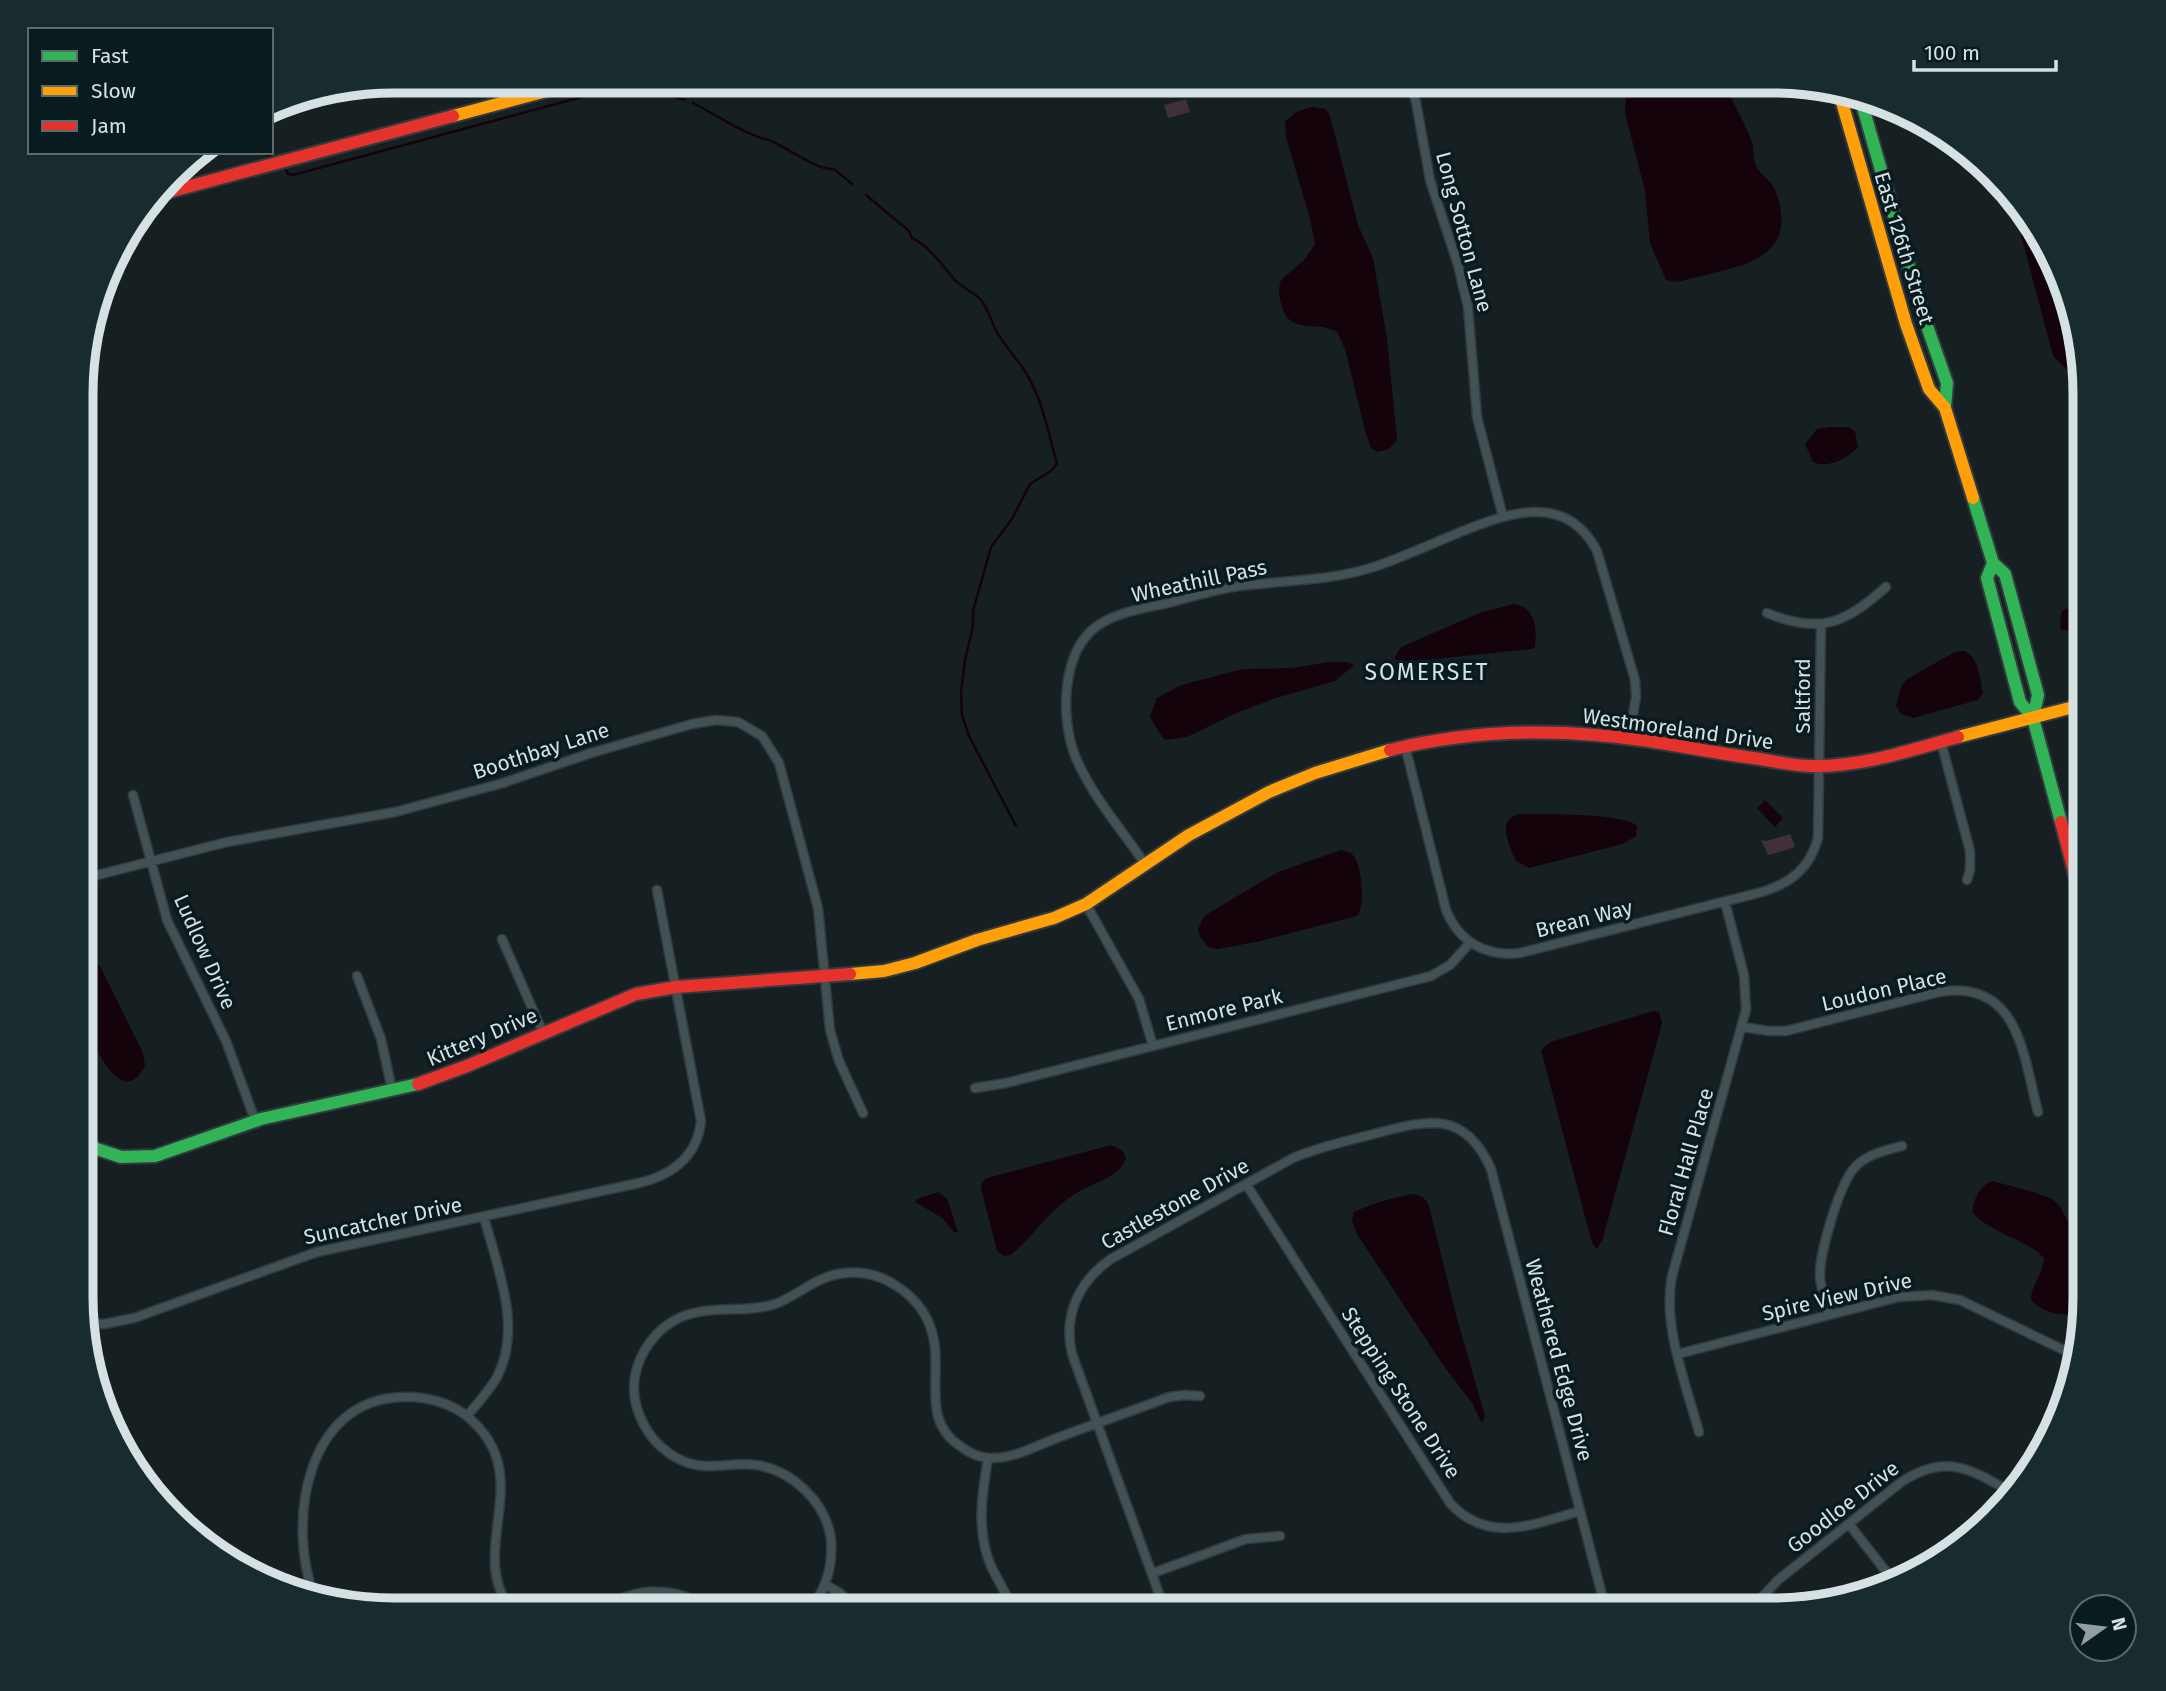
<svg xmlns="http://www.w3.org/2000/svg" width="2166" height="1691" font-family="'Fira Sans',sans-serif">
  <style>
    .green { fill: #413039 }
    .water { fill: #15030c }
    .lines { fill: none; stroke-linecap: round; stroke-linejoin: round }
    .stream { stroke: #15030c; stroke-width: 2.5 }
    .street-casing { stroke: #323a3d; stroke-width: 11 }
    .fast-casing { stroke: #323a3d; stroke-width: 16 }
    .slow-casing { stroke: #323a3d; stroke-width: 16 }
    .jam-casing { stroke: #323a3d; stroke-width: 16 }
    .street { stroke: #425154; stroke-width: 8 }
    .fast { stroke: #30b455; stroke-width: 12 }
    .slow { stroke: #ff9f0a; stroke-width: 12 }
    .jam { stroke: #e5322d; stroke-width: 12 }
    .labels { text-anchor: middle; stroke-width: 7; stroke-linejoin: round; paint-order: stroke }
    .street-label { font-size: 21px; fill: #d5e1e3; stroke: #081b1e }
    .neighbourhood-label { font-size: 23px; letter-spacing: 2px; fill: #d5e1e3; stroke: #081b1e }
    .rim { fill: none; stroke: #d5e1e3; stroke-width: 9 }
  </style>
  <rect width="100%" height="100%" fill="#162023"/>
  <path class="green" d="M1163,81h14l3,14 -12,3z
    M1186,99l4,13 -22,6 -4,-13z
    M1790,834l5,11 -2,3 -25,7 -7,-15 6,1z"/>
  <path class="water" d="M1619,81h103c10,19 21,39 29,58 4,8 1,18 5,26 4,11 15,14 19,25 29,75 -45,77 -97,92l-12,-2 -16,-37 -5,-52 -20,-78 1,-17z
    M1311,107l15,2 4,7 28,109 15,33 14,80 10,102 -8,9 -11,3 -7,-4 -5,-14 -21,-85 -8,-17c-19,-12 -46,4 -55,-25 -3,-9 -4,-18 -1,-27l24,-21 10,-15 -5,-25 -24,-82 -1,-15 11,-10z
    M2012,201l41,55 27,112 -13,2 -14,-14z
    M1830,427h19l6,4 3,16c-10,11 -29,22 -45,15l-8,-18 12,-15z
    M2085,600v28l-11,3 -13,-1 -1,-10 2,-9z
    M1514,604c22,4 23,23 21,43l-3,2 -125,13h-8l-5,-4 7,-11 81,-35z
    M1965,651c14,8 15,27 18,42l-5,7 -65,18 -12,-4 -5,-8 5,-20 6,-7 48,-27z
    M1330,662h16l8,3 -19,16 -62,18 -39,15 -47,23 -22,3 -9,-12 -6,-12 7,-18 24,-13 62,-16 48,-1z
    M1765,800l18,18 -8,9 -18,-19z
    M1519,814c21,0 106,-1 118,12l-1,10 -13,8 -94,24 -13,-7c-7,-15 -20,-42 3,-47z
    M1341,850c2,0 10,3 11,4 10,9 14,52 5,62l-101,26 -39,7 -9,-2 -8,-10 -2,-8 6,-13 74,-44z
    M82,959h5l13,7 43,87 2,13c-20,38 -41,-4 -52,-22 -4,-6 -10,-12 -11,-19 -3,-20 0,-45 0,-66z
    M1653,1011l6,1 3,10 -2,9 -58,210 -5,8 -5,-6 -51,-193 9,-8z
    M1111,1145l12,6 3,8c-7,18 -32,24 -48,33 -30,18 -43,43 -67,63l-7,1 -7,-5 -16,-63 1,-6 5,-4z
    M1992,1181c12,3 52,13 61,19 15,10 8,26 32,29v84c-19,4 -41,2 -54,-13 0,-15 12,-26 13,-42 -17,-19 -53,-24 -72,-46 2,-13 7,-26 20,-31z
    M938,1192l9,6 11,34h-4l-12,-14 -27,-16 2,-3z
    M1413,1194c11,2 14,6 17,16l28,112 27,94 -3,7 -10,-20 -29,-38 -86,-131 -5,-13 2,-9c19,-9 38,-14 59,-18z"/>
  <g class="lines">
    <path class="stream" d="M668,89l5,7 12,4
      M693,103c22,11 44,27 68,35 0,0 10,2 10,3 15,6 47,30 63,28l18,15
      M264,152l9,7
      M285,168l3,6 5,1 337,-91 26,-1
      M866,195l43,36 3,7c17,8 29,26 42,41 7,8 18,12 26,20 8,8 11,23 17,33 7,13 17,23 25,35 20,28 26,65 35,97l-6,7 -21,13 -18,35 -21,28 -18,64v15l-8,34 -4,32 1,23 7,21 47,90"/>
    <g class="street-casing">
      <path id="street" d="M1410,81l6,21 14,78 28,85 10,42 9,110 26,100
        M1767,613c54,22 78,10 119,-26
        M1941,742l29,109v19l-3,10
        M1405,746l41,164c13,32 40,47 74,43l242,-61c29,-9 48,-24 56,-54l3,-213
        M133,795l34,125 59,121 29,79
        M1145,864c-23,-34 -53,-68 -69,-106 -16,-38 -15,-106 21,-132 21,-15 51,-18 75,-24 22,-6 45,-13 67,-16 48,-6 100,-5 146,-23 24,-9 49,-20 73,-30 49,-20 108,-42 139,18l38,129 1,17 -7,41
        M82,879l145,-37 168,-30 108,-29 88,-30 101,-29 24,-4 22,2 24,14 17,27 39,145 12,122 9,31 24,52
        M1086,904l53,95 14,47
        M502,939l41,94
        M357,976l24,63 11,51
        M1743,1027l26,4h17l153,-39c80,-13 84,63 99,120
        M975,1088l31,-5 425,-107 19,-11 20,-22
        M1246,1184l204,319c38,42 84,21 130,8
        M1829,1315c-3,-12 -8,-25 -9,-38 -1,-23 20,-97 37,-112 12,-11 29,-15 45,-19
        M83,1324h21l30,-6 183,-66 322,-69c33,-8 58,-26 62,-62l-44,-231
        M1678,1354l221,-57 33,-2 28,5 116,56
        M467,1416c10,-12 22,-25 30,-39 26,-50 0,-110 -13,-160
        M1699,1432c-13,-47 -37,-108 -27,-156l74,-266 -2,-35 -19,-73
        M988,1458c-6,36 -12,73 3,108 7,15 16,28 22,44
        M2007,1490l59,-93
        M1849,1524l35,45 14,13
        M1153,1573l93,-34 34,-3
        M826,1585l14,8 16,17
        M314,1596c-27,-72 -9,-198 90,-199 22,-1 47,6 64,20 71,60 -3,131 43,193
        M603,1610c32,-25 75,-24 107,0
        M809,1610c17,-20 24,-44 22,-70 -4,-37 -39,-70 -75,-75 -17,-3 -32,2 -49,1 -27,0 -52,-19 -64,-43 -7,-14 -11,-31 -8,-47 5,-25 21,-47 44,-58 30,-14 65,-4 96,-14 22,-8 40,-26 63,-30 20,-4 40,0 57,11 21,13 35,32 39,56 7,37 -12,80 26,105 8,6 20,12 30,12 23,1 46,-12 67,-20 37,-14 75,-27 112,-41l16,-2 15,1
        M1165,1610l-93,-256c-9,-39 7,-73 39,-95l182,-101c24,-10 48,-16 73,-22 55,-14 97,-31 125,33l115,441
        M1754,1610l9,-14 15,-16 122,-97c46,-31 71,-14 114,11"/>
    </g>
    <g class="fast-casing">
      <path id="fast" d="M1860,97l61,212 26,74 -2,25
        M1973,498l20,65 12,11 33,121 -5,23
        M1993,563l-6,15 33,124 13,16 28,104
        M82,1144l39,13 34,-1 106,-37 157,-35"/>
    </g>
    <g class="slow-casing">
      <path id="slow" d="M1839,92l67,232 23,65 16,19 28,90
        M453,116l131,-35
        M1958,737l127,-33
        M850,974l34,-3 31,-8 62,-23 77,-22 32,-14 103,-69 80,-43 46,-19 75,-23"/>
    </g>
    <g class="jam-casing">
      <path id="jam" d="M661,81l14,5 10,-5
        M157,195l296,-79
        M1390,750c85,-21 173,-22 259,-9 37,6 74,13 111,18 17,3 35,7 52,7 50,1 99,-16 146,-29
        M2061,822l24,91
        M418,1084l49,-18 169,-72 40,-7 174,-13"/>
    </g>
    <use href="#street" class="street"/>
    <use href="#fast" class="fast"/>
    <use href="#slow" class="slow"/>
    <use href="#jam" class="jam"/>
  </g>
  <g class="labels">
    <g class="street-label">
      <text transform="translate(1464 232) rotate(75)" y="7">Long Sotton Lane</text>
      <text transform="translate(1904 248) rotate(73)" y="7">East 126th Street</text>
      <text transform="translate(1199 581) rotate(-12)" y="7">Wheathill Pass</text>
      <text transform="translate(1803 696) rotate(-90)" y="7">Saltford</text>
      <text transform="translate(1678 729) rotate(8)" y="7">Westmoreland Drive</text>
      <text transform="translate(541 751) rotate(-18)" y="7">Boothbay Lane</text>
      <text transform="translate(1584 919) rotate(-14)" y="7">Brean Way</text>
      <text transform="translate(205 952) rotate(66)" y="7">Ludlow Drive</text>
      <text transform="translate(1884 990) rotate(-13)" y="7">Loudon Place</text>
      <text transform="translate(1224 1010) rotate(-14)" y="7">Enmore Park</text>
      <text transform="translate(482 1037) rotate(-23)" y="7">Kittery Drive</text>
      <text transform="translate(1686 1162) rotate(-74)" y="7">Floral Hall Place</text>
      <text transform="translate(1175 1204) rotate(-29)" y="7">Castlestone Drive</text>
      <text transform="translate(383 1221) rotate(-12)" y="7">Suncatcher Drive</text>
      <text transform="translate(1837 1297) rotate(-13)" y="7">Spire View Drive</text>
      <text transform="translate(1559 1360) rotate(75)" y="7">Weathered Edge Drive</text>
      <text transform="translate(1401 1393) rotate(57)" y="7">Stepping Stone Drive</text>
      <text transform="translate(1843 1507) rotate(-38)" y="7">Goodloe Drive</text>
    </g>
    <g class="neighbourhood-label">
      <text x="1427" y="680">SOMERSET</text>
    </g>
  </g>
  <path d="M0 0H2166V1691H0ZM394 93H1772A301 301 0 0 1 2073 394V1297A301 301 0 0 1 1772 1598H394A301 301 0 0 1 93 1297V394A301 301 0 0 1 394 93Z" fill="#182b2e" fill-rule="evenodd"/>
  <path class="rim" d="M394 93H1772A301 301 0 0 1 2073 394V1297A301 301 0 0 1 1772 1598H394A301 301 0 0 1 93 1297V394A301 301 0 0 1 394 93Z"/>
  <rect x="28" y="28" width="245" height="126" fill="#081b1e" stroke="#5a6a6d" stroke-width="2"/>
  <rect x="42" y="51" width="35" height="10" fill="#30b455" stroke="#5a6a6d" stroke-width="2"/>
  <text x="91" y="63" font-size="21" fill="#d5e1e3">Fast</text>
  <rect x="42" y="86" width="35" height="10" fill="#ff9f0a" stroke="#5a6a6d" stroke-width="2"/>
  <text x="91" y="98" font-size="21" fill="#d5e1e3">Slow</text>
  <rect x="42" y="121" width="35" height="10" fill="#e5322d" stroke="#5a6a6d" stroke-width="2"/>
  <text x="91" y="133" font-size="21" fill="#d5e1e3">Jam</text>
  <g transform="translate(2103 1628) rotate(76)"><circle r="33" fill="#081b1e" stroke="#5a6a6d" stroke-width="2"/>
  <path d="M0-5L12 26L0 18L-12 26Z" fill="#929da0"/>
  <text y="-10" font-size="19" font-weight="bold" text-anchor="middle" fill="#d5e1e3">N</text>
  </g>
  <path d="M1914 60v10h142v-10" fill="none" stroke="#d5e1e3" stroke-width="3.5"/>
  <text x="1924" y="60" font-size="21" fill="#d5e1e3" stroke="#081b1e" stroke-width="5" paint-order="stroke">100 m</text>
</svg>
